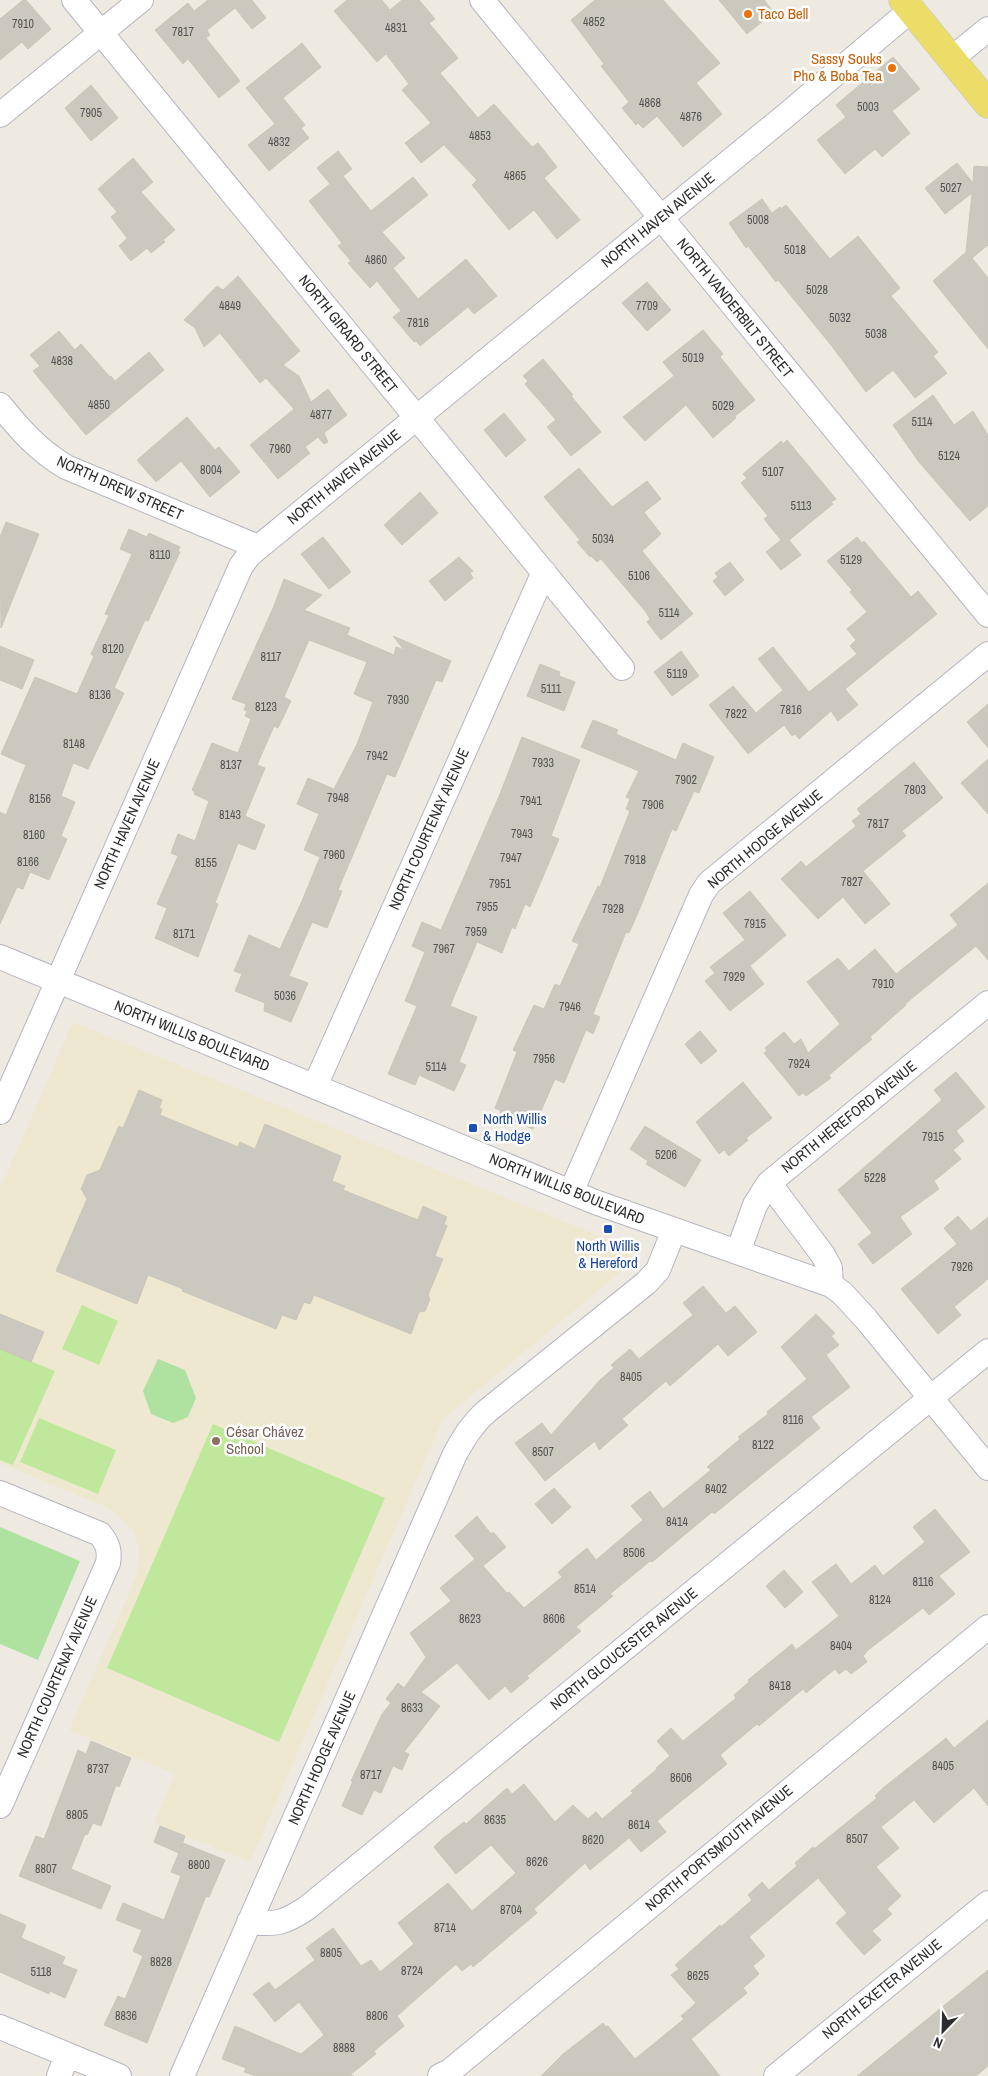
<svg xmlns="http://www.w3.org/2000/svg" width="988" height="2076" font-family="'Archivo Narrow',sans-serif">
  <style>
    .education { fill: #eee8d1 }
    .green { fill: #afe2a0 }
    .pitch { fill: #bfe89c }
    .building { fill: #cac8bf; stroke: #cac6ba }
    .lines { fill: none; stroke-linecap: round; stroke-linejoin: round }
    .minor-casing { stroke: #b4b5c0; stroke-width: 26 }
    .major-casing { stroke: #c8c8c8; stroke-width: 29 }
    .minor { stroke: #fff; stroke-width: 24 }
    .major { stroke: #ecdd68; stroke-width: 28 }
    .food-dot { fill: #e8710a; stroke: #fff; stroke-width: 2 }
    .transit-dot { fill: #1a4fb4; stroke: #fff; stroke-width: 2 }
    .education-dot { fill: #8d6e63; stroke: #fff; stroke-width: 2 }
    .labels { text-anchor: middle; stroke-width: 5; stroke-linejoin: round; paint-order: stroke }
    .number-label { font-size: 12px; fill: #545452 }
    .food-label { font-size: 15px; fill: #c56008; stroke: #fff; text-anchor: start }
    .street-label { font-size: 15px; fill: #2d2d2d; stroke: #fff }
    .transit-label { font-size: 15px; fill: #164399; stroke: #fff; text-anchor: start }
    .education-label { font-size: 15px; fill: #785e54; stroke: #fff; text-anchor: start }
  </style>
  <rect width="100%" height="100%" fill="#eeeae1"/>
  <path class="education" d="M73,1022l554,225 5,7 -3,9 -6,7 -180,149 -193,443 -96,-39 21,-49 -106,-44 67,-153 3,-16v-13l-5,-16 -18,-19 -10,-6 -106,-44v-274z"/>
  <path class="green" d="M158,1359l27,11 11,28 -8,19 -15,6 -22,-9 -8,-23z
    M0,1527l80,34 -42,99 -38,-16z"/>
  <path class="pitch" d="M82,1305l36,16 -19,44 -37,-16z
    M0,1349l55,22 -42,94 -13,-5z
    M39,1418l77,32 -18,44 -78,-32z
    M213,1424l172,74 -106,244 -172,-74z"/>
  <path class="building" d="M23,0h3l25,29 -23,20 -6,-7 -22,18v-41z
    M208,0h44l14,18 -14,11 -17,-21 -28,22 3,5 -4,3 34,43 -21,17 -31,-39 -5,5 -28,-34 33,-27 6,8z
    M347,0h35l8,10 12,-10h17l16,19 -6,4 29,35 -18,15 38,45 16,-14 38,43 6,-4 19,24 -13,11 36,42 -23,19 -23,-29 -25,20 -37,-45 5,-5 -33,-35 -23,18 -16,-20 26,-20 -29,-33 7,-6 -23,-30 -9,8 -43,-51z
    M595,0h68l57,63 -24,20 26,31 -39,33 -26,-31 -14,12 -5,-5 -2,2 -14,-17 7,-6 -28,-36 3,-2 -33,-44z
    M719,0h45l10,12 -27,22z
    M302,43l19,24 -38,31 22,27 -4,3 8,10 -40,33 -21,-26 27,-21 -29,-36z
    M893,57l27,32 -28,22 18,22 -28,24 -7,-8 -30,25 -28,-34 29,-23 -10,-12z
    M91,85l27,33 -27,23 -26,-33z
    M338,151l14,18 -9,7 28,35 42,-34 15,18 -46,37 23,26 -12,10 25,31 48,-40 31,37 -23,18 -6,-7 -48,39 -4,-5 -2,1 -21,-25 8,-6 -24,-30 -7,7 -22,-25 3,-2 -13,-15 4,-3 -33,-42 21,-17 -13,-16z
    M133,158l20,24 -12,10 34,38 -12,10 2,2 -14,11 -4,-5 -16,13 -12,-15 8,-8 -16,-21 6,-5 -19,-23z
    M957,163l16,20 1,-17 14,1v78l-16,13 16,20v71l-55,-68 33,-29 6,-59 -27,21 -20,-26z
    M762,199l10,14 8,-6 1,2 5,-4 44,54 28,-23 42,52 -9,8 47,56 -5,4 14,17 -32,25 -22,-28 -27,22 -35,-47 -53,-65 -2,2 -28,-36 -2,2 -17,-25z
    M238,276l62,75 -17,14 16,11 12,26 17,-13 19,26 -23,18 4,9 -4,2 -6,-7 -13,10 5,6 -32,26 -28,-34 44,-36 -28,-31 -6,5 -40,-50 -16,14 -9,-19 -11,-8 33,-34 6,4z
    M647,282l24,28 -24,21 -25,-28z
    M703,330l20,24 -3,3 35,43 -20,16 1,2 -23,20 -27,-33 -41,36 -22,-24 51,-41 -11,-14z
    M59,331l16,19 6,-6 29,33 1,-1 4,5 34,-29 15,18 -78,65 -53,-64 7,-5 -10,-11z
    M543,359l30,36 -2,1 30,36 -30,24 -24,-29 9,-7 -31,-36 3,-3 -5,-5z
    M933,395l21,30 19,-14 15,24v71l-18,15 -51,-59 -26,-37z
    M504,413l22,27 -20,17 -22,-27z
    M187,417l28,33 4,-3 21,25 -30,25 -29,-36 -25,21 -19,-22z
    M787,440l49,59 -5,3 2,2 -44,36 12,15 -20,15 -15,-18 15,-12 -17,-21 4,-3 -27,-33 6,-5 -4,-4 38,-33 2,3z
    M579,468l33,39 35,-26 14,18 -17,13 17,22 -19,17 51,63 -32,26 -14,-18 3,-3 -4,-7 -45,-53 -4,3 -6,-6 -1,1 -13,-15 3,-2 -36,-43z
    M420,492l18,21 -36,32 -18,-20z
    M6,522l33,12 -38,94 -1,-91z
    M129,529l18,8 2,-4 31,14 -2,4 2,1 -32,69 -3,-1 -31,68 10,5 -36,76 -15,-6 -12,33 14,6 -14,34 6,3 -18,41 -19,-8 -7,17 -6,-2 -17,37v-112l6,3 20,-50 -25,-11 34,-77 42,17 17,-38 -3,-2 18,-39 -4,-1 27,-60 -12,-5z
    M323,537l28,35 -22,17 -28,-35z
    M857,537l5,6 2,-2 47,56 7,-6 19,23 -92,75 13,16 -20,16 -7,-10 -32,28 -4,-5 -3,2 -8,-11 -36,29 -39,-49 24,-19 23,27 27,-23 -25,-31 15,-12 36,45 48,-38 -7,-8 6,-6 -9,-11 20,-17 -17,-20 2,-2 -25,-29z
    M459,557l14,14 -3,2 3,5 -28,23 -16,-20z
    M730,562l14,18 -19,16 -12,-15 5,-4 -3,-4z
    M284,579l38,16 -18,15 46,18 -3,7 7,3 40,17 2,-8 8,3 -11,-14 58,25 -9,21 -6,-2 -41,97 -8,-3 -49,116 4,1 -15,37 -15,-6 -23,54 19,7 -17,39 -27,-11 1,-8 -30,-12 7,-17 -8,-3 15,-36 31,14 22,-48 18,-44 -16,-7 15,-36 -22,-10 11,-26 26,11 23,-45 16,-42 -19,-8 13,-32 -58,-22 -25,57 7,4 -13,27 -4,-2 -17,39 8,3 -20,48 20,9 -10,25 -17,-7 -23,60 3,1 -20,53 -43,-19 12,-30 -10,-4 21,-48 -7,-3 7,-19 17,7 14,-40 -15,-7 1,-2 -3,-2 20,-47 26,10 13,-34 -6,-3 2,-5 -3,-1 2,-6 -14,-5 42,-93z
    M0,646l34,14 -12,29 -22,-9z
    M681,651l18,25 -27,20 -18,-24z
    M540,664l20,8 -1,4 16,6 -11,29 -37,-15z
    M988,704v44l-21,-26z
    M593,720l25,10 -2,4 60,26 7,-17 31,14 -15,36 -5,-2 -18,40 -4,-2 -32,79 -11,25 -3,-1 -33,82 7,3 -7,17 -7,-4 -22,53 -9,-4 -22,50 -33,-14 1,-4 -6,-3 22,-56 -4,-2 21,-45 10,4 11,-25 5,2 19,-42 -7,-3 26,-55 2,1 30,-76 -4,-2 4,-10 -4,-2 13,-26 -58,-24z
    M522,737l58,23 -29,76 8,3 -29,68 -5,-3 -10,25 -3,-2 -10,26 -25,-11 -27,64 27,11 -18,45 7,3 -12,26 -35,-16 -4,10 -27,-11 29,-68 -12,-5 20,-49 -13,-6 10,-24 19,8 59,-136z
    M988,759v55l-27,-31z
    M914,762l29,36 -41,33 4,5 -43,35 27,33 -25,20 -22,-27 -25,22 -37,-40 20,-18 5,6 50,-41 -4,-5 9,-7 -4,-5z
    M988,883v77l-12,-14 -71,58 1,1 -36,32 2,2 -43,36 2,3 -25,18 -3,-3 -4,3 -35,-43 3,-2 -2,-3 19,-16 10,12 7,-5 7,14 32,-29 -33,-42 31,-24 11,13 26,-22 21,25 62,-49 -8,-10z
    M750,891l36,44 -36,31 14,18 -34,27 -25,-30 10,-8 -5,-6 35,-27 -22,-27z
    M700,1031l17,20 -16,13 -16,-20z
    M956,1072l29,35 -29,24 8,10 -11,9 8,9 -27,22 5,8 -39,28 12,17 -39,30 -15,-20 14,-11 -34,-43 104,-90 -8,-10z
    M743,1082l29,36 -26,20 2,2 -19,16 -5,-6 -5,4 -23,-32z
    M139,1090l23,10 -3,8 3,1 -2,6 78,32 2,-5 15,7 10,-25 76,32 -9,25 13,5 -2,4 75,30 5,-14 24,11 -3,7 3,2 -12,30 8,3 -15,36 2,4 -5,12 -6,1 -8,22 -97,-39 -4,9 -6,-2 -8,18 -14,-5 -6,14 -94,-38 1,-2 -35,-14 -11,29 -81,-33 31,-72 -6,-10 6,-14 13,-5 19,-44 4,2z
    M645,1126l56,34 -16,27 -39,-23 2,-3 -18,-12z
    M958,1216l13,15 17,-14v62l-34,28 7,8 -23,19 -37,-45 56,-45 -13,-16z
    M703,1286l23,27 9,-7 22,26 -29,24 -10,-12 -48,42 -4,-5 -44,38 6,6 -29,25 -4,-9 -50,40 -30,-38 27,-20 9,12 49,-55 14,-12 -3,-3 19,-16 9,10 54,-44 -10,-12z
    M0,1314l44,18 -13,30 -31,-13z
    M816,1314l19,19 -4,3 8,9 -13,10 24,32 -39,30 9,11 -106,86 -2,-2 -60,50 -2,-1 -40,33 3,2 -37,31 5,4 -54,45 2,2 -18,15 -6,-7 -16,14 -32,-37 -36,29 19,14 -36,46 5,2 -7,16 -9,-4 -12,27 -7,-3 -12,25 -20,-9 11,-25h-2l31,-67 9,-11 -5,-4 12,-16 6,5 22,-31 -16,-24 41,-32 -11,-13 35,-29 -20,-23 22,-20 14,18 2,-2 13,15 -23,19 24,27 2,-1 15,16 38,-31 -4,-5 29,-24 9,12 47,-40 -12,-14 19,-15 13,18 48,-39 -4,-3 33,-28 -2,-2 30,-23 -1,-2 12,-10 28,-23 -26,-32z
    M554,1488l17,19 -19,17 -17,-20z
    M935,1509l35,43 -31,24 16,18 -26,21 -6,-7 -55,42 -5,6 4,6 -16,12 -5,-5 -7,5 -4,-5 -29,24 -3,-4 -44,37 -2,-2 -37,31 7,9 -70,57 9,11 -25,20 -12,-14 -39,32 -5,-7 -51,46 3,4 -64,54 -2,-3 -9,7 -6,-7 -59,52 7,10 -30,25 2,3 -26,21 4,1h-98l-12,-4 2,-4 -24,-9 13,-33 66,28 23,-19 -25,-33 -24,20 -22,-28 16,-12 6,8 40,-30 -9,-12 27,-20 28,38 10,-6 9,12 34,-28 -16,-21 50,-40 24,28 44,-38 -25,-28 -35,29 -22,-27 8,-8 22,-17 2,2 41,-36 5,6 12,-10 31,38 18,-17 15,14 8,-7 6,7 31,-26 -2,-2 26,-22 -1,-1 14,-12 -13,-15 14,-13 12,13 53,-43 -2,-3 15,-13 -1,-2 44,-36 4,6 43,-34 -27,-34 24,-18 15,20 24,-19 8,11 42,-34 -12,-15z
    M784,1570l19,22 -18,16 -19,-22z
    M988,1720v86l-14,-18 -40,35 -20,-23 -33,27 18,21 -23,19 25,29 -14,13 5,5 -20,17 9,9 -17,15 -28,-32 11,-10 -29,-35 -69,59 16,19 -12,10 6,8 -16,14 4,5 -56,46 29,37h-179l22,-22 40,-31 3,4 2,-1 27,33 49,-40 -3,-3 15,-13 -25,-28 8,-6 -4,-4 45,-40 1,2 31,-27 -4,-5 14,-13 7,8 28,-24 -2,-3 18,-16 1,2 63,-51 -2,-2 8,-8 63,-50 8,10z
    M91,1741l40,17 -12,29 -3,-2 -15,41 -8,-3 -6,12 -2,-1 -14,35 40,17 -10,23 -82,-33 17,-40 8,3 34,-89 8,4z
    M160,1826l25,10 -6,17 -25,-11z
    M183,1843l42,17 -16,37 -3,-1 -59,147 -43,-18 14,-29 7,3 18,-43 -10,-5 9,-21 -26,-10 7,-17 41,17 17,-44 -10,-4z
    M0,1914l26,11 -5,13 44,19 -3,7 15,6 -12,28 -15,-7 -1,3 -49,-22z
    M988,1970v96l-12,10h-119z"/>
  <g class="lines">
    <g class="minor-casing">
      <path id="minor" d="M74,0l548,668
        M482,0l506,615
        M951,59l37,-30
        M0,115l141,-115
        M0,405c21,26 38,45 66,62l192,80
        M0,957l595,245 236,83 11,8 24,26 122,149
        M315,1086l229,-514
        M0,1112l241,-546 8,-11 535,-438 127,-107
        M769,1183l54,72 7,13 1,17
        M571,1192l130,-297 8,-12 279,-229
        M738,1252l17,-47 14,-22 219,-180
        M0,1493l100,41c8,10 10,17 8,29l-108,243
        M249,1922c28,3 35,1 58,-14l681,-557
        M0,2027l119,49
        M59,2076l8,-21
        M182,2076l272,-620c9,-17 18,-32 33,-45l159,-128 12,-13 16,-40
        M440,2076l10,-5 538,-444
        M776,2076l212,-173"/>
    </g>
    <g class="major-casing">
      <path id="major" d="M903,0l85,104"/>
    </g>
    <use href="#minor" class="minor"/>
    <use href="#major" class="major"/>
  </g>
  <g class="food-dot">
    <circle cx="748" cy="14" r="5"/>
    <circle cx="892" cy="68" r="5"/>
  </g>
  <g class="transit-dot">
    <rect x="468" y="1123" width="10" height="10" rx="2.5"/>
    <rect x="603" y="1224" width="10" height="10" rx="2.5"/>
  </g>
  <circle class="education-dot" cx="216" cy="1441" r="5"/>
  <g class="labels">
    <g class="number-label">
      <text x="594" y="26">4852</text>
      <text x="23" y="28">7910</text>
      <text x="396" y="32">4831</text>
      <text x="183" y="36">7817</text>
      <text x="650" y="107">4868</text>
      <text x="868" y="111">5003</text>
      <text x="91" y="117">7905</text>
      <text x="691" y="121">4876</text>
      <text x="480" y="140">4853</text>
      <text x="279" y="146">4832</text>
      <text x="515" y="180">4865</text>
      <text x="951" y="192">5027</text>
      <text x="758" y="224">5008</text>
      <text x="795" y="254">5018</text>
      <text x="376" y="264">4860</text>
      <text x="817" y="294">5028</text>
      <text x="230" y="310">4849</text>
      <text x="647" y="310">7709</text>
      <text x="840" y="322">5032</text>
      <text x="418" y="327">7816</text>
      <text x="876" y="338">5038</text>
      <text x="693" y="362">5019</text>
      <text x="62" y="365">4838</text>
      <text x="99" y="409">4850</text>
      <text x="723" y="410">5029</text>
      <text x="321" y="419">4877</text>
      <text x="922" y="426">5114</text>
      <text x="280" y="453">7960</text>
      <text x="949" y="460">5124</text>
      <text x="211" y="474">8004</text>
      <text x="773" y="476">5107</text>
      <text x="801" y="510">5113</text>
      <text x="603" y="543">5034</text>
      <text x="160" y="559">8110</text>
      <text x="851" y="564">5129</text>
      <text x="639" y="580">5106</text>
      <text x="669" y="617">5114</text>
      <text x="113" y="653">8120</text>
      <text x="271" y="661">8117</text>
      <text x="677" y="678">5119</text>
      <text x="551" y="693">5111</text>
      <text x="100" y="699">8136</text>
      <text x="398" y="704">7930</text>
      <text x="266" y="711">8123</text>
      <text x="791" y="714">7816</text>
      <text x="736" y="718">7822</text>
      <text x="74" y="748">8148</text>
      <text x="377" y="760">7942</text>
      <text x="543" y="767">7933</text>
      <text x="231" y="769">8137</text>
      <text x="686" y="784">7902</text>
      <text x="915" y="794">7803</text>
      <text x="338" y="802">7948</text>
      <text x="40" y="803">8156</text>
      <text x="531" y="805">7941</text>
      <text x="653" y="809">7906</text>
      <text x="230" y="819">8143</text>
      <text x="878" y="828">7817</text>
      <text x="522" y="838">7943</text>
      <text x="34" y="839">8160</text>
      <text x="334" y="859">7960</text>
      <text x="511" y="862">7947</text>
      <text x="635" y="864">7918</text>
      <text x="28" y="866">8166</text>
      <text x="206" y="867">8155</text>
      <text x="852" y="886">7827</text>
      <text x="500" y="888">7951</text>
      <text x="487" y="911">7955</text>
      <text x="613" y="913">7928</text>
      <text x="755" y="928">7915</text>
      <text x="476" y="936">7959</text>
      <text x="184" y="938">8171</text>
      <text x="444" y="953">7967</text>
      <text x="734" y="981">7929</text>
      <text x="883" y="988">7910</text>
      <text x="285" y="1000">5036</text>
      <text x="570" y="1011">7946</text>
      <text x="544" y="1063">7956</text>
      <text x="799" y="1068">7924</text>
      <text x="436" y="1071">5114</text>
      <text x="933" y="1141">7915</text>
      <text x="666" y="1159">5206</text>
      <text x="875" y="1182">5228</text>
      <text x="962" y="1271">7926</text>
      <text x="631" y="1381">8405</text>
      <text x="793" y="1424">8116</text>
      <text x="763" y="1449">8122</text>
      <text x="543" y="1456">8507</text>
      <text x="716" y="1493">8402</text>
      <text x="677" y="1526">8414</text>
      <text x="634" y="1557">8506</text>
      <text x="923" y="1586">8116</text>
      <text x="585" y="1593">8514</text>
      <text x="880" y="1604">8124</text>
      <text x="470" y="1623">8623</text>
      <text x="554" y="1623">8606</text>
      <text x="841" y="1650">8404</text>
      <text x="780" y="1690">8418</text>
      <text x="412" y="1712">8633</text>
      <text x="943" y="1770">8405</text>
      <text x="98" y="1773">8737</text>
      <text x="371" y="1779">8717</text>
      <text x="681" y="1782">8606</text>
      <text x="77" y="1819">8805</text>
      <text x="495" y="1824">8635</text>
      <text x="639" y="1829">8614</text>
      <text x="857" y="1843">8507</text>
      <text x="593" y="1844">8620</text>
      <text x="537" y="1866">8626</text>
      <text x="199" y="1869">8800</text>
      <text x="46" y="1873">8807</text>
      <text x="511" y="1914">8704</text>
      <text x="445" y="1932">8714</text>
      <text x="331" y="1957">8805</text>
      <text x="161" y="1966">8828</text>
      <text x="412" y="1975">8724</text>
      <text x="41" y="1976">5118</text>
      <text x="698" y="1980">8625</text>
      <text x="126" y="2020">8836</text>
      <text x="377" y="2020">8806</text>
      <text x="344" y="2052">8888</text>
    </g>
    <g class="food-label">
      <text x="758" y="19">Taco Bell</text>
      <text x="882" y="64" text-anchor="end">Sassy Souks<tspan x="882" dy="17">Pho &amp; Boba Tea</tspan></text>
    </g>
    <g class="street-label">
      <text transform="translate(658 220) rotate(-39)" y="5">NORTH HAVEN AVENUE</text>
      <text transform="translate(735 308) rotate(51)" y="5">NORTH VANDERBILT STREET</text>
      <text transform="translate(348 334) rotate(51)" y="5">NORTH GIRARD STREET</text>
      <text transform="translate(344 477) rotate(-39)" y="5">NORTH HAVEN AVENUE</text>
      <text transform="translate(120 488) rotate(24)" y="5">NORTH DREW STREET</text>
      <text transform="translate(127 824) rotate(-66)" y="5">NORTH HAVEN AVENUE</text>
      <text transform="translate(429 829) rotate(-66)" y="5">NORTH COURTENAY AVENUE</text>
      <text transform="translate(765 839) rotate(-40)" y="5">NORTH HODGE AVENUE</text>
      <text transform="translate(192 1036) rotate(22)" y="5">NORTH WILLIS BOULEVARD</text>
      <text transform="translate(849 1117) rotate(-39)" y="5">NORTH HEREFORD AVENUE</text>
      <text transform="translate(567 1189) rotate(22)" y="5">NORTH WILLIS BOULEVARD</text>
      <text transform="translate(624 1649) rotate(-39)" y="5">NORTH GLOUCESTER AVENUE</text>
      <text transform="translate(57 1677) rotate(-66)" y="5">NORTH COURTENAY AVENUE</text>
      <text transform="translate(322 1758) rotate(-66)" y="5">NORTH HODGE AVENUE</text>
      <text transform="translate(719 1848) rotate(-40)" y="5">NORTH PORTSMOUTH AVENUE</text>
      <text transform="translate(882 1989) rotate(-39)" y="5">NORTH EXETER AVENUE</text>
    </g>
    <g class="transit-label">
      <text x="483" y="1124">North Willis<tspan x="483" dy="17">&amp; Hodge</tspan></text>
      <text x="608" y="1251" text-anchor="middle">North Willis<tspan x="608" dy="17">&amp; Hereford</tspan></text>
    </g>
    <g class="education-label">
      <text x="226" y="1437">César Chávez<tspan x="226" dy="17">School</tspan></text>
    </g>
  </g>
  <g transform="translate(943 2031) rotate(203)" stroke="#ffffff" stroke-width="4" paint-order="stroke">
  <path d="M0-4L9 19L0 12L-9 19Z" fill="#2d2d2d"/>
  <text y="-8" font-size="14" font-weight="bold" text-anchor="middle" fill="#2d2d2d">N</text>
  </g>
</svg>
